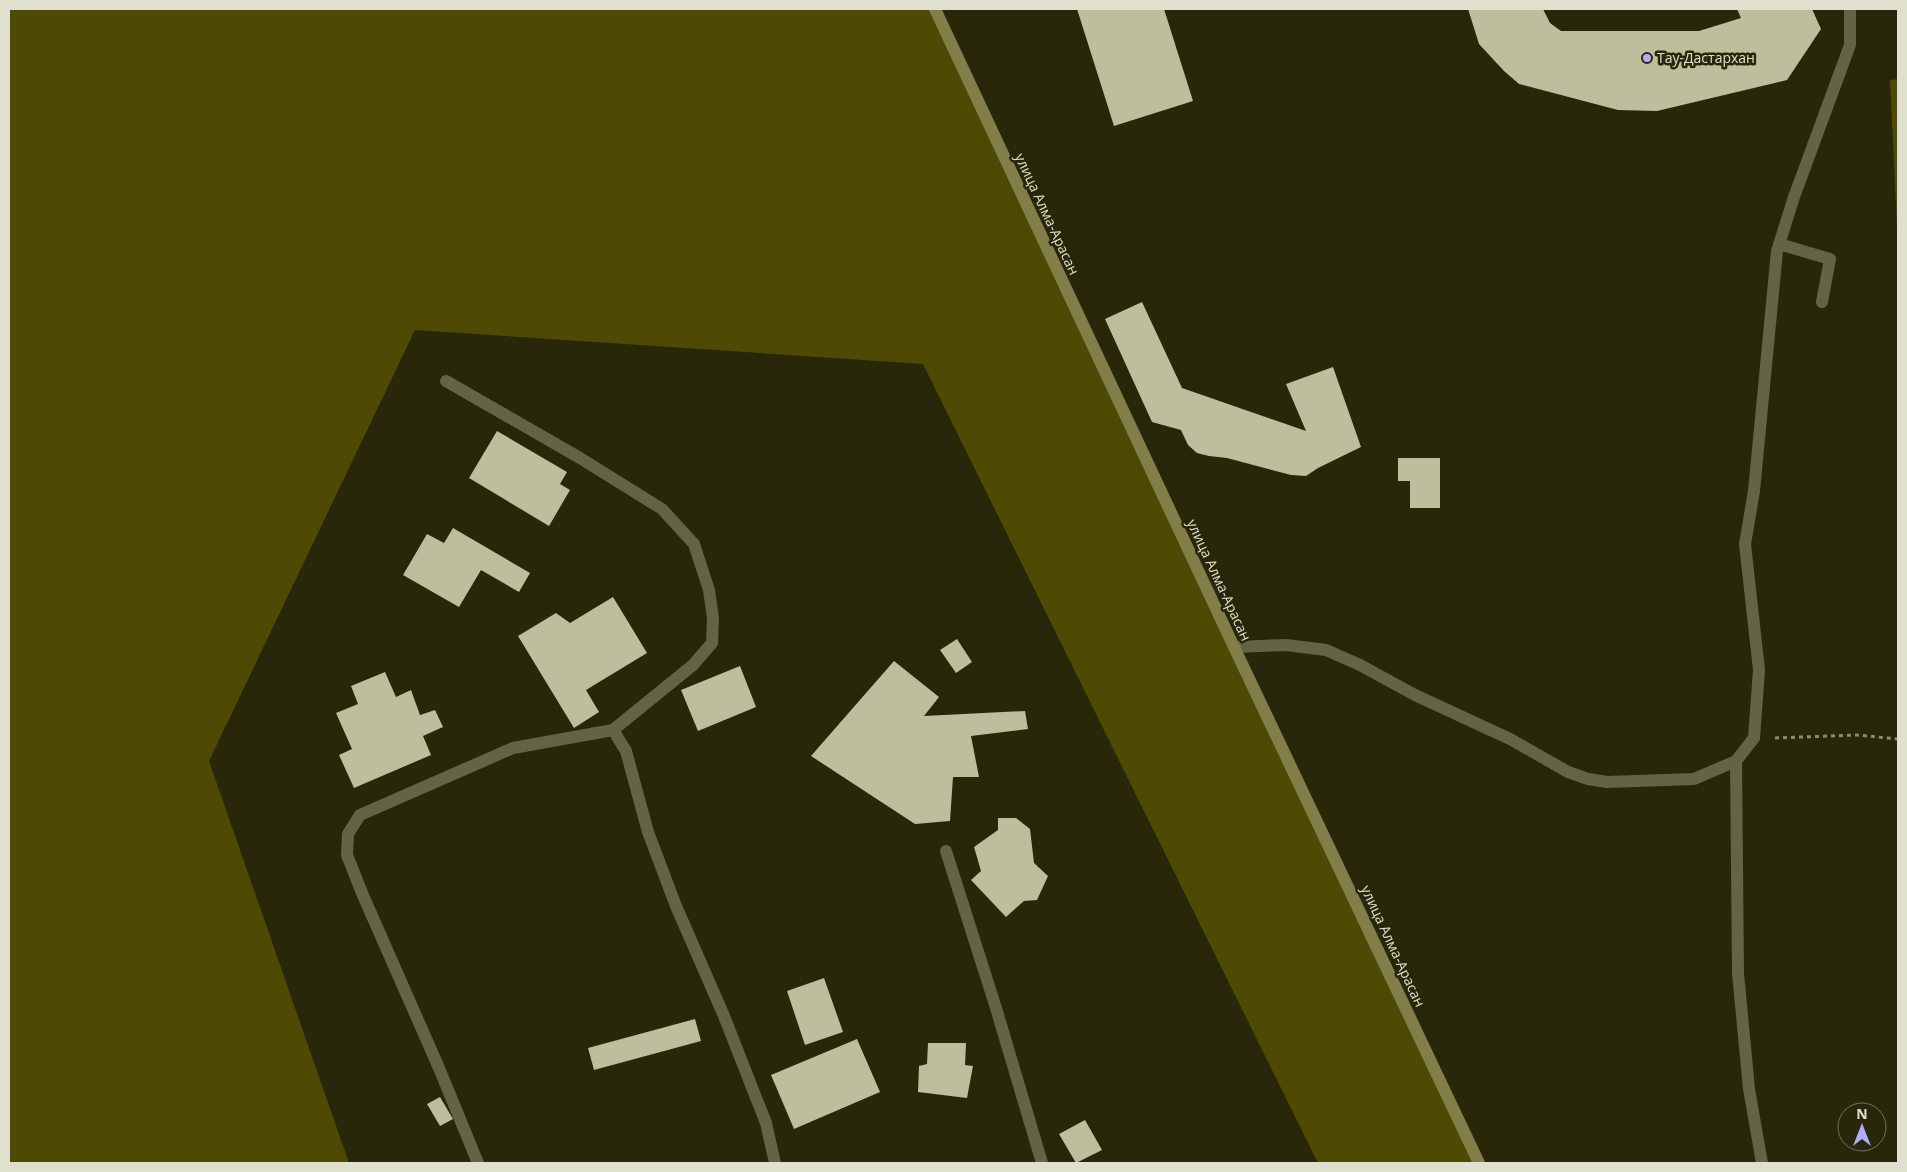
<svg xmlns="http://www.w3.org/2000/svg" width="1907" height="1172" font-family="'Open Sans',sans-serif">
  <style>
    .green { fill: #4e4a03 }
    .building { fill: #bebd9c }
    .lines { fill: none; stroke-linecap: round; stroke-linejoin: round }
    .path { stroke: #8c8c75; stroke-width: 3; stroke-dasharray: 4 4; stroke-linecap: butt }
    .service { stroke: #646345; stroke-width: 12 }
    .secondary { stroke: #817e4a; stroke-width: 12 }
    .poi-dot { fill: #b1adfa; stroke: #28270a; stroke-width: 2 }
    .labels { text-anchor: middle; stroke-width: 5; stroke-linejoin: round; paint-order: stroke }
    .poi-label { font-size: 14px; fill: #e0e0cf; stroke: #28270a; text-anchor: start }
    .street-label { font-size: 14px; fill: #e0e0cf; stroke: #28270a }
  </style>
  <rect width="100%" height="100%" fill="#28270a"/>
  <path class="green" d="M9,9h926l544,1154h-161l-395,-799 -508,-34 -206,431 140,402h-340z
    M1898,79v168l-8,-167z"/>
  <path class="building" d="M1077,9h87l29,92 -79,25z
    M1468,9h75l7,14 11,8h138l42,-13 -4,-9h75l9,20 -34,51 -130,31 -39,-1 -99,-26 -15,-13 -25,-27z
    M1142,302l40,86 124,43 -20,-47 47,-17 28,80 -43,21 -12,8 -15,-1 -64,-17 -18,-2 -12,-3 -9,-8 -7,-15 -29,-8 -47,-103z
    M497,431l70,41 -7,12 10,6 -21,36 -80,-48z
    M1398,458h42v50h-30v-27h-12z
    M453,528l77,45 -11,19 -38,-22 -22,37 -56,-32 24,-41 17,9z
    M613,597l34,56 -61,37 13,22 -25,16 -56,-92 38,-23 14,10z
    M957,639l15,23 -16,11 -16,-23z
    M894,661l45,36 -15,19 101,-5 3,18 -57,7 8,41h-26l-3,44 -35,3 -104,-68z
    M740,666l16,41 -58,24 -17,-41z
    M385,672l11,25 15,-7 9,25 15,-5 8,17 -20,9 8,19 -77,33 -15,-33 13,-6 -16,-36 22,-9 -7,-18z
    M998,818h18l14,11 4,34 14,13 -11,24 -13,1 -18,16 -35,-37 10,-9 -7,-24 24,-17z
    M824,978l19,54 -38,13 -18,-54z
    M695,1019l6,22 -107,29 -6,-22z
    M857,1039l23,53 -86,37 -23,-54z
    M928,1043h38l-1,22 8,1 -6,32 -49,-6 1,-26 8,-2z
    M440,1097l13,22 -13,7 -13,-22z
    M1085,1120l17,30 -26,13 -17,-29z"/>
  <g class="lines">
    <path class="path" d="M1775,738l82,-3 41,4"/>
    <path class="service" d="M1779,244l51,15 -8,43
      M446,381l134,77 82,51 32,35 15,46 4,28 -1,25 -19,22 -80,65 -100,18 -153,67 -12,19 -1,21 15,38 77,175 39,95
      M1234,647l52,-2 40,5 34,15 55,30 95,44 58,33 20,7 19,3 87,-3 42,-18 18,-23 5,-68 -14,-126 9,-53 23,-240 17,-54 56,-152v-36
      M613,730l13,21 22,81 28,74 48,110 42,107 9,40
      M1736,761l2,212 11,116 13,74
      M946,851l50,157 46,155"/>
    <path class="secondary" d="M935,9l299,638 245,516"/>
  </g>
  <circle class="poi-dot" cx="1647" cy="58" r="5"/>
  <g class="labels">
    <g class="poi-label">
      <text x="1657" y="63">Тау-Дастархан</text>
    </g>
    <g class="street-label">
      <text transform="translate(1047 214) rotate(65)" y="5">улица Алма-Арасан</text>
      <text transform="translate(1219 580) rotate(65)" y="5">улица Алма-Арасан</text>
      <text transform="translate(1393 946) rotate(65)" y="5">улица Алма-Арасан</text>
    </g>
  </g>
  <rect width="1907" height="1172" fill="none" stroke="#e0e0cf" stroke-width="20"/>
  <g transform="translate(1862 1127)"><circle r="24" fill="#28270a" stroke="#727159"/>
  <path d="M0-4L9 19L0 12L-9 19Z" fill="#b1adfa"/>
  <text y="-8" font-size="14" font-weight="bold" text-anchor="middle" fill="#e0e0cf">N</text>
  </g>
</svg>
